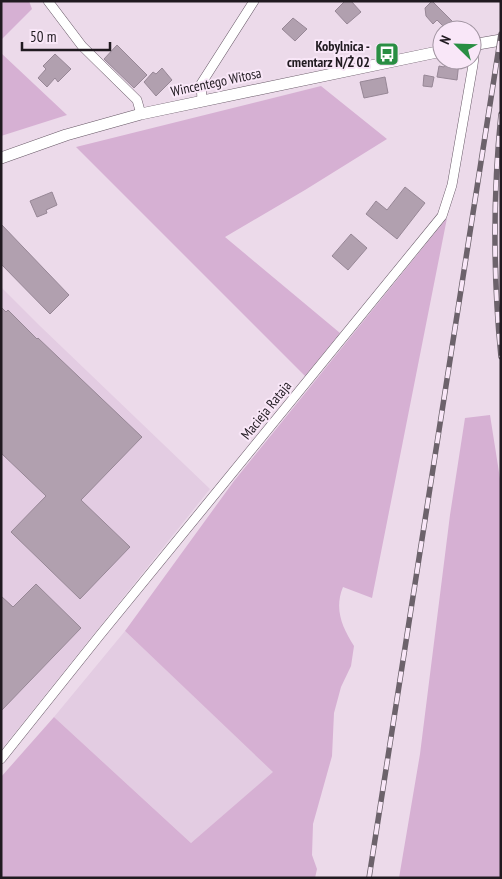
<svg xmlns="http://www.w3.org/2000/svg" width="502" height="879" font-family="'PT Sans Narrow',sans-serif">
  <style>
    .built { fill: #e3cce2 }
    .green { fill: #d6b0d3 }
    .building { fill: #b1a0af; stroke: #978796 }
    .lines { fill: none; stroke-linecap: round; stroke-linejoin: round }
    .minor-casing { stroke: #665765; stroke-width: 10 }
    .tertiary-casing { stroke: #665765; stroke-width: 12 }
    .minor { stroke: #fff; stroke-width: 9 }
    .tertiary { stroke: #fff; stroke-width: 11 }
    .rail-casing { stroke: #6c626b; stroke-width: 5.5 }
    .rail { stroke: #f9e7f8; stroke-width: 4; stroke-dasharray: 11; stroke-linecap: butt }
    .labels { text-anchor: middle; stroke-width: 4; stroke-linejoin: round; paint-order: stroke }
    .poi-label { font-size: 14px; font-weight: bold; fill: #201a20; stroke: #f9e7f8; text-anchor: end }
    .street-label { font-size: 14px; fill: #201a20; stroke: #f9e7f8 }
  </style>
  <rect width="100%" height="100%" fill="#ecdaea"/>
  <path class="built" d="M1,287l39,39 170,163 -209,261z
    M125,631l149,141 -83,71 -137,-126z"/>
  <path class="green" d="M1,1h28l3,8 -31,31z
    M1,53l66,62 -66,21z
    M321,86l66,53 -82,51 -80,47 115,96 -35,43 -229,-229z
    M447,218l-75,380 -29,-11c-9,22 -1,40 11,59l-3,20 -10,21 -7,26 -2,43 -19,68 -1,31 5,14 -2,9h-314v-101l53,-60 137,126 82,-71 -148,-141 109,-150z
    M490,415l11,70v393h-102l21,-124 30,-239 15,-97z"/>
  <path class="building" d="M345,1h6l10,11 -14,12 -12,-13z
    M432,1l21,21 -7,7 -9,-9 -4,4 -7,-8 -1,-8z
    M293,18l14,11 -12,12 -13,-12z
    M117,45l30,30 -13,13 -30,-29z
    M55,54l16,15 -13,13 -3,-4 -8,9 -9,-9 8,-9 -3,-3z
    M449,61l10,1 -2,18 -20,-3 2,-11 5,1 1,-3h3z
    M162,68l10,12 -16,16 -12,-14 9,-10 3,2z
    M424,75l10,2 -2,10 -9,-1z
    M385,77l3,16 -24,5 -4,-16z
    M405,187l20,16 -28,36 -31,-25 10,-13 11,9z
    M52,192l5,13 -11,5 1,3 -10,4 -7,-16z
    M1,224l68,71 -19,19 -49,-50z
    M351,234l16,14 -19,22 -16,-14z
    M1,307l5,5 2,-2 29,29 1,-1 104,99 -61,63 49,47 -50,52 -69,-67 35,-36 -45,-43z
    M36,584l45,44 -80,83v-115l12,11z"/>
  <g class="lines">
    <g class="minor-casing">
      <path id="minor" d="M48,1l34,45 55,54 4,14
        M202,100l-1,-16 53,-83
        M1,759l99,-124 342,-419 10,-31 21,-120 1,-8 -1,-12"/>
    </g>
    <g class="tertiary-casing">
      <path id="tertiary" d="M472,45l29,-5
        M1,158l65,-23 75,-21 301,-63"/>
    </g>
    <use href="#minor" class="minor"/>
    <use href="#tertiary" class="tertiary"/>
    <g class="rail-casing">
      <path id="rail" d="M501,114c-8,80 -8,162 0,243
        M369,878l132,-844"/>
    </g>
    <use href="#rail" class="rail"/>
  </g>
  <defs>
    <g id="bus-square" transform="scale(1.25)"><rect x="-9" y="-9" width="18" height="18" rx="4" fill="#298e43" stroke="#f9e7f8"/><path d="M-5-6H5V4H4V6H2V4H-2V6H-4V4H-5ZM-3.5-4V0h7V-4ZM-3.5 1.2v1.5H-2V1.2ZM2 1.2v1.5H3.5V1.2Z" fill="#fff"/></g>
  </defs>
  <g fill-rule="evenodd">
    <use href="#bus-square" x="387" y="54"/>
  </g>
  <g class="labels">
    <g class="poi-label">
      <text x="370" y="51">Kobylnica -<tspan x="370" dy="16">cmentarz N/Ż 02</tspan></text>
    </g>
    <g class="street-label">
      <text transform="translate(216 82) rotate(-12)" y="5">Wincentego Witosa</text>
      <text transform="translate(266 410) rotate(-51)" y="5">Macieja Rataja</text>
    </g>
  </g>
  <rect width="502" height="879" fill="none" stroke="#201a20" stroke-width="5"/>
  <g transform="translate(457 45) rotate(293)"><circle r="24" fill="#f9e7f8" stroke="#a295a2"/>
  <path d="M0-4L9 19L0 12L-9 19Z" fill="#298e43"/>
  <text y="-8" font-size="14" font-weight="bold" text-anchor="middle" fill="#201a20">N</text>
  </g>
  <path d="M22 42v8h88v-8" fill="none" stroke="#201a20" stroke-width="2.5"/>
  <text x="30" y="42" font-size="15" fill="#201a20" stroke="#f9e7f8" stroke-width="4" paint-order="stroke">50 m</text>
</svg>
